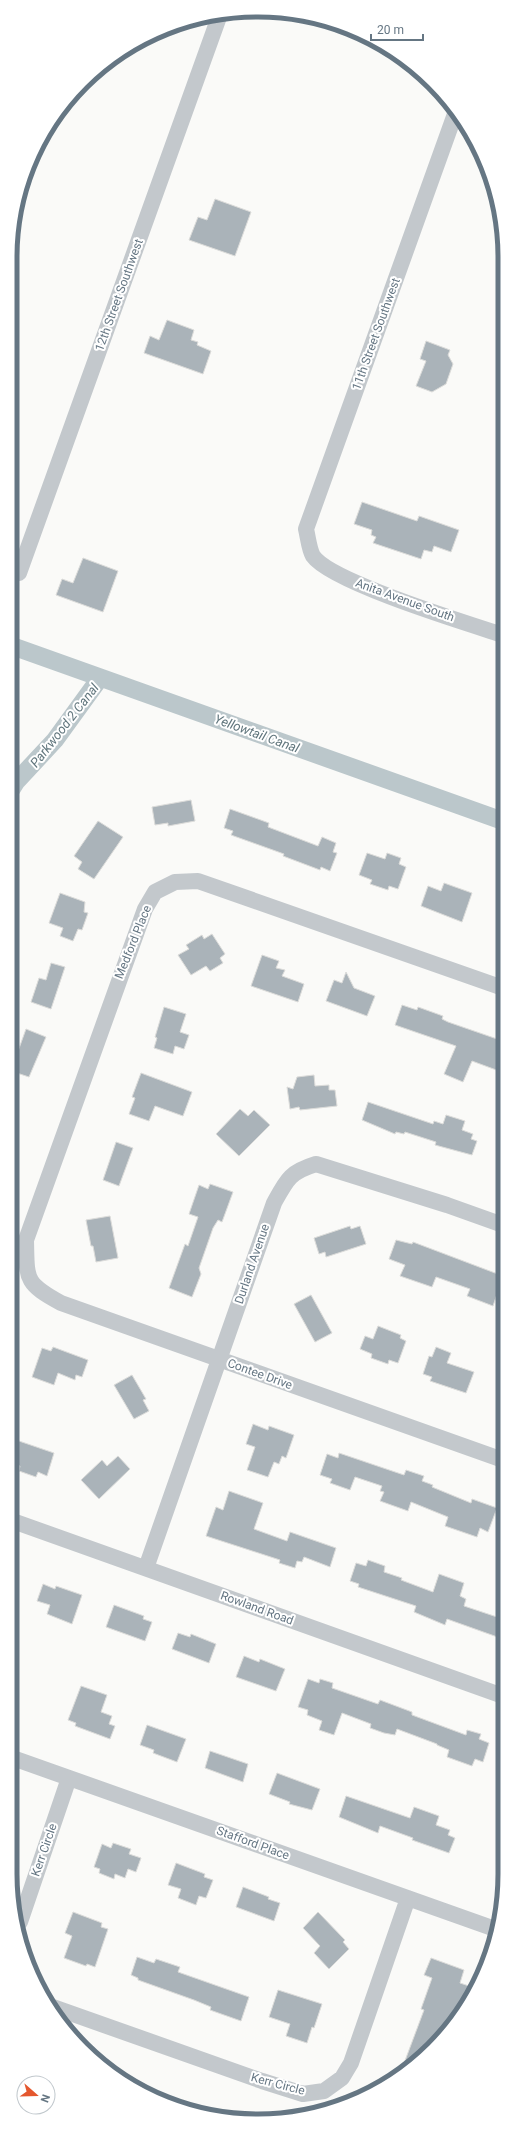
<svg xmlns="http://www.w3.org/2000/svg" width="515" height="2131" font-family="Roboto,sans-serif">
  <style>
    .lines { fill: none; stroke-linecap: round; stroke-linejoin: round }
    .canal { stroke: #bbc7cb; stroke-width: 18 }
    .building { fill: #aab3b9; stroke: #dcdcda }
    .minor { stroke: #c3c8cc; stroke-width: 16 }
    .labels { text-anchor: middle; stroke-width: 4; stroke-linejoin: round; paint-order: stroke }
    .street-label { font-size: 12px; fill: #657683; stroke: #fff }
    .water-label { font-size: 13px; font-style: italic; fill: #60757c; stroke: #fff }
    .rim { fill: none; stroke: #657683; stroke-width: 5 }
  </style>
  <rect width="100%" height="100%" fill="#fafaf8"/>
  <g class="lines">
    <path class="canal" d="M12,646l491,175
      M11,790l5,-8 39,-42 45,-62"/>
  </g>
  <path class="building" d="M215,199l36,13 -16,44 -46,-16 9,-23 9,3z
    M167,320l27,10 -3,10 7,2 -1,3 14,6 -8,23 -59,-21 6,-17 9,4z
    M426,341l24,9 -2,5 5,9 -7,20 -14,8 -16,-6 10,-25 -6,-2z
    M362,502l55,19 2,-5 40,14 -8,22 -17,-6 -2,6 -8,-2 -3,9 -48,-16 3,-6 -5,-2 1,-5 -18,-6z
    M83,558l35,13 -15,41 -47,-17 6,-16 11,4z
    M191,800l4,21 -27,5v-3l-13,2 -3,-18z
    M230,809l39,14 -1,4 50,19 4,-9 14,6 -3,9 4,1 -7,18 -9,-4 -1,3 -37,-14 1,-2 -53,-19 2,-4 -9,-3z
    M98,821l25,16 -29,42 -16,-10 4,-7 -8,-6z
    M367,853l18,6 2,-6 14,5 -2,6 7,3 -8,22 -9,-3 -1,4 -18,-6 2,-4 -13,-5z
    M444,883l28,10 -10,29 -41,-16 7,-20 13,5z
    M60,893l25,9 -1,10 4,1 -6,17 -4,-1 -5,12 -13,-5 3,-8 -14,-5z
    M212,934l13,20 -5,4 3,5 -13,8 -4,-5 -15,9 -13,-20 11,-6 -3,-4 16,-10 2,4z
    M262,955l17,6 -3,7 9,2 -3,6 22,8 -6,18 -47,-16z
    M51,963l14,4 -14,42 -20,-7 8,-24 7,2z
    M346,972l8,16 21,8 -8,20 -41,-15 8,-21 8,3z
    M402,1005l15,5 1,-3 25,9 -1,3 6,3 52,18 -2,5 5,1v15l-4,10 -27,-10 -9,21 -19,-8 12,-28 -61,-21z
    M164,1007l22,7 -6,18 9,3 -5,14 -9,-3 -2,8 -19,-6 3,-10 -2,-1z
    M26,1029l20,8 -17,40 -18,-6v-19l6,2z
    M141,1073l51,19 -9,24 -28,-10 -6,15 -20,-7 6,-16 -3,-1z
    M314,1075l1,11 14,-1v5h6l2,16 -37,4 -1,-3 -9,2 -3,-22 6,2 4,-12z
    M368,1102l65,22 1,-3 9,3 3,-9 19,6 -3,9 11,4 -2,5 6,2 -5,14 -37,-10 1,-3 -31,-10 -1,2 -8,-2 -1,2 -33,-14z
    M240,1109l8,7 6,-6 16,15 -31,31 -23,-22z
    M116,1142l17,6 -14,38 -16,-6z
    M210,1184l23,8 -11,30 -4,-2 -5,8 -14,40 2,6 -9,23 -23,-9 16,-44 3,2 10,-29 -9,-3 10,-29 9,4z
    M110,1216l8,42 -22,4 -3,-16h-2l-5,-26z
    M350,1226l1,3 9,-3 6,18 -40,13 -1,-5 -6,2 -5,-16z
    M396,1240l16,4 1,-2 90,34 -10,30 -26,-10 3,-7 -34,-12 -4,10 -32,-11 5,-11 -16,-6z
    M311,1295l21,38 -17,9 -21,-38z
    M378,1326l23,9 -1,3 6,3 -8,22 -9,-3 -1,4 -17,-6 1,-4 -12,-5 5,-13 8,3z
    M53,1347l35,13 -6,17 -6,-2 -1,5 -17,-7 -4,12 -22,-8 10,-29 9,3z
    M436,1347l15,6 -4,10 27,9 -8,21 -36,-12 2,-4 -9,-3 6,-18 3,1z
    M132,1375l14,24 -3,1 6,11 -15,8 -20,-34z
    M253,1424l15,6 1,-4 25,9 -8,23 -4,-2 -3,8 -5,-2 -6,15 -21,-7 8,-23 -9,-3z
    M16,1440l38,13 -7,23 -9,-4 -2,5 -17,-6 1,-5 -9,-3v-7z
    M339,1453l65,22 2,-5 18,6 -2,5 11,4 -1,2 39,16 1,-4 25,9 -9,24 -8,-4 -3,9 -32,-11 3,-9 -37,-15 -3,9 -28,-10 4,-9 -4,-1 2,-5 -27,-9 -5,13 -20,-7 2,-4 -12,-4 7,-21 11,4z
    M118,1456l12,13 -31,30 -18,-19 21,-20 5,6z
    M229,1491l34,12 -9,26 33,12 3,-9 46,16 -6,19 -26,-10 -2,5 -5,-1 -2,7 -16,-5 1,-3 -74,-24 10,-29 7,3z
    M368,1560l17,6 -1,6 18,6 -1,2 32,12 6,-18 25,9 -4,13 6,3 -2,7 39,13v20l-56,-20 -2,6 -31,-13 2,-6 -58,-19 1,-3 -9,-3 6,-18 10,3z
    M43,1584l12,5 1,-3 26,9 -10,29 -25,-10 3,-9 -13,-4z
    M114,1605l30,11 -1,3 9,3 -7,19 -39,-14z
    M178,1633l12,4 1,-3 25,10 -7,19 -37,-14z
    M244,1656l15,6 1,-3 25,10 -9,22 -40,-14z
    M308,1679l11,4 1,-4 13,4 -1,5 46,16 2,-4 32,12v3l54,20 1,-5 14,4 -2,5 10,4 -6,19 -8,-3 -3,7 -25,-9 2,-7 -12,-5v-1l-40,-15 -2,6 -11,-2 -14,-5 1,-4 -29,-11 -8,22 -15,-5 3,-9 -15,-6 1,-5 -10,-3z
    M81,1686l26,9 -6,17 11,4 -3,8 6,2 -5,13 -35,-13 1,-3 -8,-3z
    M147,1725l39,14 -9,23 -24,-9 1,-3 -14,-5z
    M210,1751l38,13 -5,18 -38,-14z
    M277,1773l43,16 -8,21 -23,-6 1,-2 -21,-8z
    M346,1796l64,22 4,-11 25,9 -3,9 14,5 -2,5 7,3 -6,15 -37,-13 1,-2 -33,-12 -2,7 -39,-16z
    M113,1843l18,6 -2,5 12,4 -5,14 -8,-3 -3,9 -10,-4 -1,5 -15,-6 1,-4 -6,-2 8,-23 9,4z
    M176,1863l29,11 -1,3 9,3 -7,18 -7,-2 -3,9 -18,-7 3,-9 -13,-4z
    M243,1887l26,10 -1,2 12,4 -6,18 -38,-14z
    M73,1912l29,11 -1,4 7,2 -13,38 -8,-3 -1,2 -22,-8 8,-22 -7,-3z
    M318,1912l27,28 -2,2 6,7 -20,20 -15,-16 6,-7 -17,-18z
    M137,1957l17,6 2,-4 24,8 -2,5 71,25 -8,24 -31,-11 1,-3 -17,-7 -56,-20v-2l-7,-3z
    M431,1958l33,12 -4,13 15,5 -3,9 -64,73 -8,4 24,-64 -3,-1 11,-31 -8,-3z
    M278,1990l44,14 -8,24 -2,-1 -5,16 -21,-7 4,-12 -21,-7z"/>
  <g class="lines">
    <path class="minor" d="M455,114l-149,415c2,8 3,20 7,27 18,26 153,67 190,79
      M19,573l200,-556
      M503,1460l-442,-157c-37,-20 -34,-24 -35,-63l119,-331 10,-17 20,-10 23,-1 305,107
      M10,1520l493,176
      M146,1568l128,-365c13,-24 16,-31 42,-39l131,41 56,20
      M10,1757l485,172
      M20,1922l49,-144
      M53,2007l209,74 41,13 21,-3 18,-13 9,-15 57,-165"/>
  </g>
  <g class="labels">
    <g class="street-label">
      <text transform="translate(119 295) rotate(-70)" y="4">12th Street Southwest</text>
      <text transform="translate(376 334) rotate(-70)" y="4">11th Street Southwest</text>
      <text transform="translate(405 600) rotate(20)" y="4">Anita Avenue South</text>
      <text transform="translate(133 942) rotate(-68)" y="4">Medford Place</text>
      <text transform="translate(252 1264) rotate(-71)" y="4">Durland Avenue</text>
      <text transform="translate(260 1374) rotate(20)" y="4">Contee Drive</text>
      <text transform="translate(257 1608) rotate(20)" y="4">Rowland Road</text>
      <text transform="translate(253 1843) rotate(20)" y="4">Stafford Place</text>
      <text transform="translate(44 1850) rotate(-71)" y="4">Kerr Circle</text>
      <text transform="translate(278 2084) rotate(15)" y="4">Kerr Circle</text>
    </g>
    <g class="water-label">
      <text transform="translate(64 725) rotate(-52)" y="5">Parkwood 2 Canal</text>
      <text transform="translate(257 733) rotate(20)" y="5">Yellowtail Canal</text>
    </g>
  </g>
  <path d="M0 0H515V2131H0ZM257 17H258A240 240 0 0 1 498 257V1874A240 240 0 0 1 258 2114H257A240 240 0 0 1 17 1874V257A240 240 0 0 1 257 17Z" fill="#fff" fill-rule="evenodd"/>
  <path class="rim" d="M257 17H258A240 240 0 0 1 498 257V1874A240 240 0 0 1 258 2114H257A240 240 0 0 1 17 1874V257A240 240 0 0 1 257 17Z"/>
  <g transform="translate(36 2095) rotate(110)"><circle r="19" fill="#ffffff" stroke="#c1c8cd"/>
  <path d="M0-3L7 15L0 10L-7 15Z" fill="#e4572e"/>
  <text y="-6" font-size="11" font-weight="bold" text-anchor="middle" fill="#657683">N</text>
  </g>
  <path d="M371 34v6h52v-6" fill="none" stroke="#657683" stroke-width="2"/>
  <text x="377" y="34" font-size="12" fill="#657683" stroke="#ffffff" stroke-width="3" paint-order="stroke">20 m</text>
</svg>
